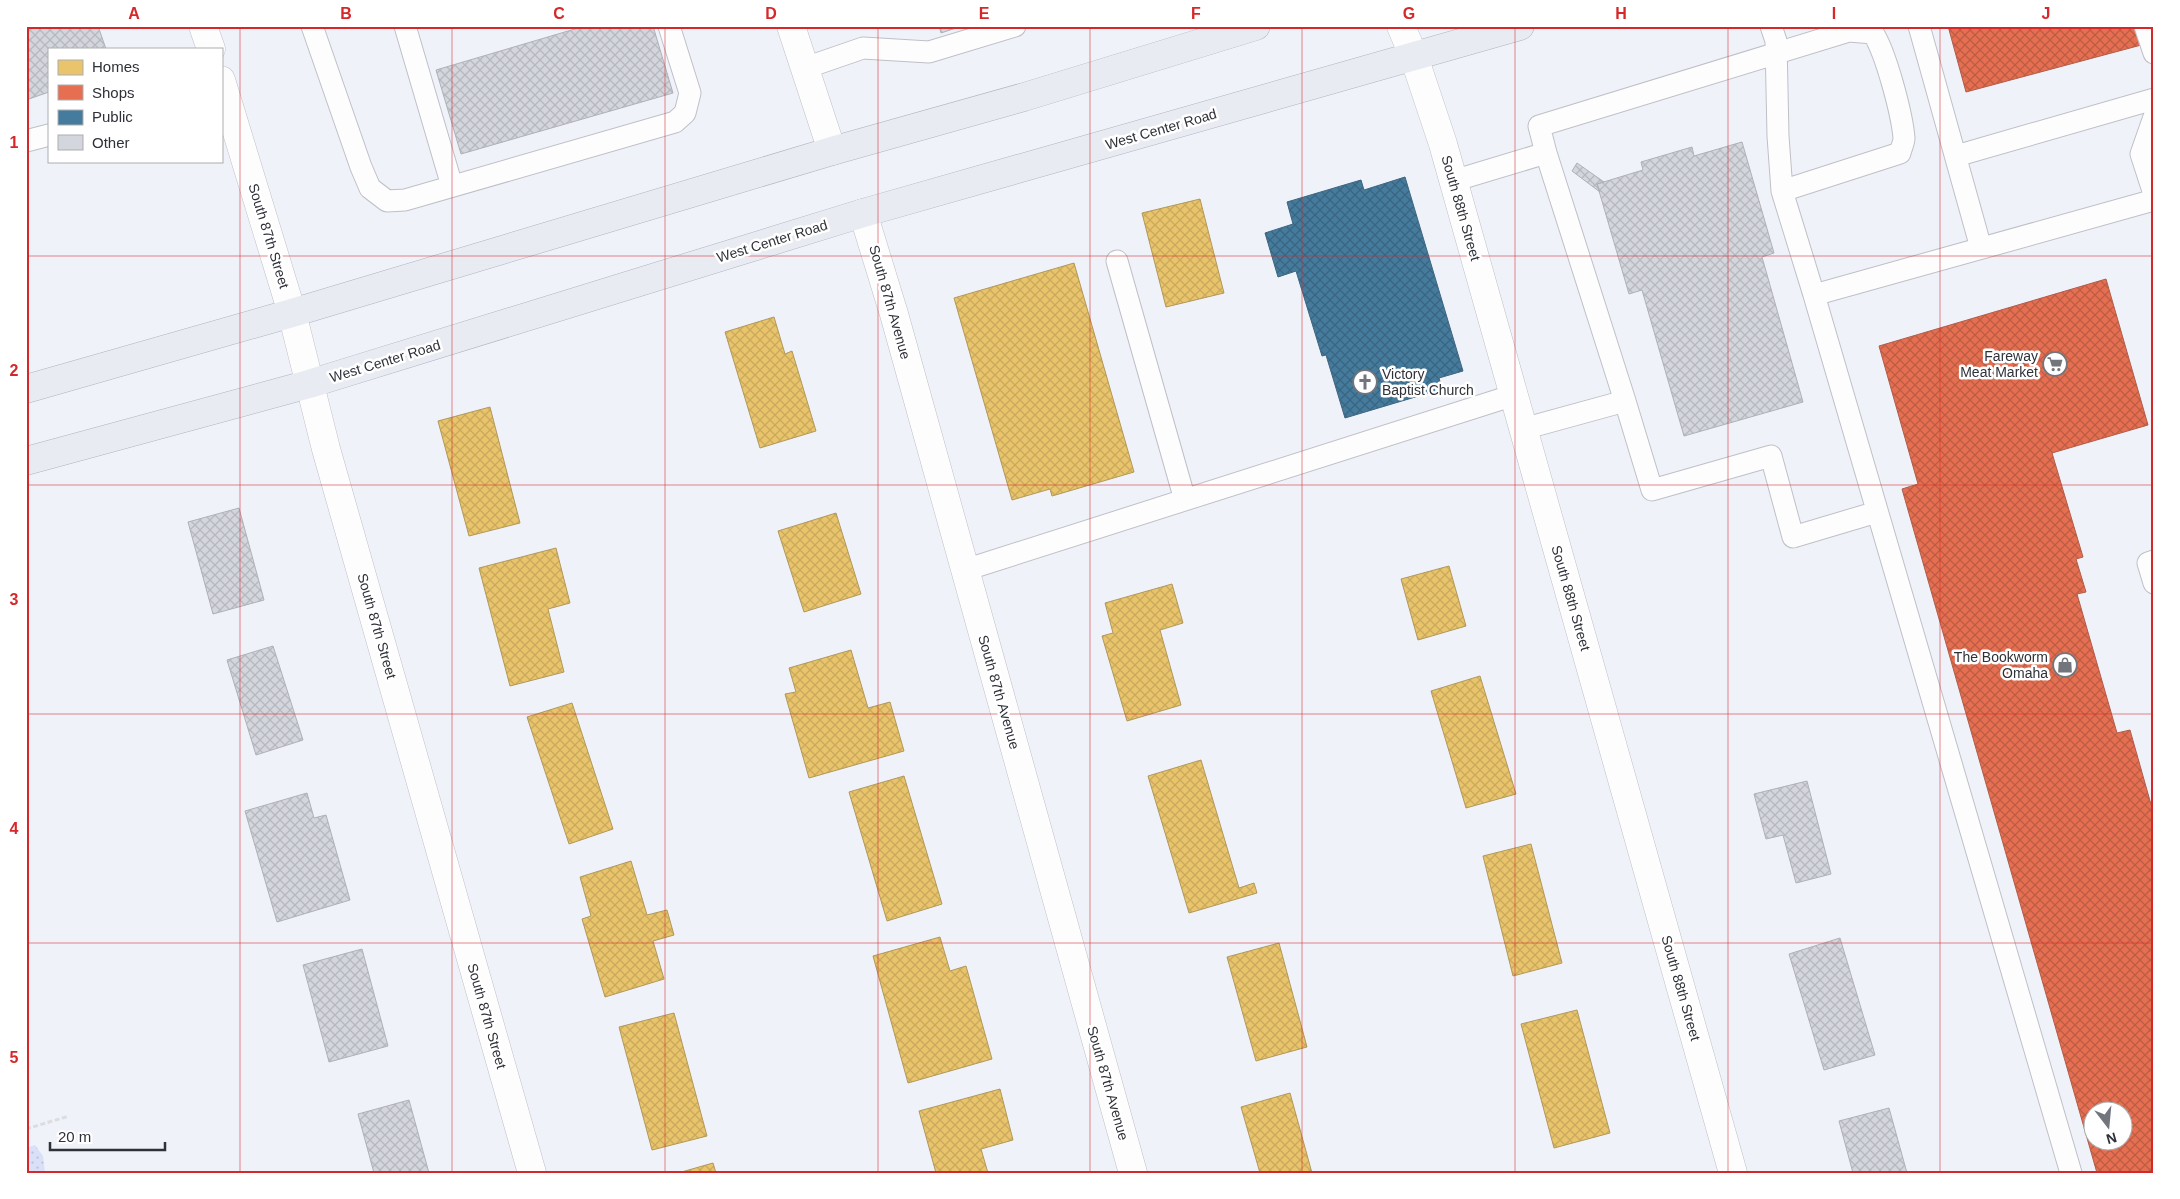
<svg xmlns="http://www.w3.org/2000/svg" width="2180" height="1199" font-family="Arial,sans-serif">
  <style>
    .green { fill: url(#green-dots) }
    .homes { fill: url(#homes-cross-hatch); stroke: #b1985b }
    .shops { fill: url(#shops-cross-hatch); stroke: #b05c4a; fill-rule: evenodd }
    .public { fill: url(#public-cross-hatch); stroke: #3e657f }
    .building { fill: url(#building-cross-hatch); stroke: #afb1b7 }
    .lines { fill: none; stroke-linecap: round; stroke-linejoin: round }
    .service-casing { stroke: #bfc0c7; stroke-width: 23 }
    .minor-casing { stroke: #bfc0c7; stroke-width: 29 }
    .primary-casing { stroke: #b0b2c0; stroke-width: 29 }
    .path { stroke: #dcdddf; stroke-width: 3; stroke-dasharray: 5 2.5; stroke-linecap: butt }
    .service { stroke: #fdfdfe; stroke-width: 21 }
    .minor { stroke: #fdfdfe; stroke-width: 28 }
    .primary { stroke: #e9ebf2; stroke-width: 28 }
    .grid { fill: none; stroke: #d62828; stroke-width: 1; stroke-opacity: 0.55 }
    .labels { text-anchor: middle; stroke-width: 5; stroke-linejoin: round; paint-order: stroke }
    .street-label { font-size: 14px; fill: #2f3138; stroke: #fff }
    .poi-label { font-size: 14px; fill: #2f3138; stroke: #fff; text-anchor: end }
    .neatline { fill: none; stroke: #d62828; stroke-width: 2 }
    .grid-label { font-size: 16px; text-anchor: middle; font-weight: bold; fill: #d62828 }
  </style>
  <defs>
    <pattern id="green-dots" width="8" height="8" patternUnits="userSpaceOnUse" patternTransform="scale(1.25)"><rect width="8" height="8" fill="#dbe0f9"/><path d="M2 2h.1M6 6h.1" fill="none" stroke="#bcc1d6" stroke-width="1.8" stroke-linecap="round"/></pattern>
    <pattern id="homes-cross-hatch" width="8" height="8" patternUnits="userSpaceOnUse" patternTransform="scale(1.25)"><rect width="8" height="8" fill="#e9c46a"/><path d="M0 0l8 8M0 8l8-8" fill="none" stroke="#c8a95d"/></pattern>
    <pattern id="shops-cross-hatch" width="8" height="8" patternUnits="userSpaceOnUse" patternTransform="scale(1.25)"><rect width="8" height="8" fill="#e76f51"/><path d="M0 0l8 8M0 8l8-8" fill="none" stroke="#bc5c44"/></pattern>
    <pattern id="public-cross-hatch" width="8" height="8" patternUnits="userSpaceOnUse" patternTransform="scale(1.25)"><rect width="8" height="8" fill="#457b9d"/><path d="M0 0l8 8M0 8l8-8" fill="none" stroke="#3a6581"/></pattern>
    <pattern id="building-cross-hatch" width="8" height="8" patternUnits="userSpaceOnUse" patternTransform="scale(1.25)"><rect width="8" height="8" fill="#d4d6dd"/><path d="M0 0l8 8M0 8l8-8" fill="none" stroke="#b6b8be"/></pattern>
  </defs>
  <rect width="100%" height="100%" fill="#f0f2fa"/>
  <path class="green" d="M35,1145l8,11 2,17h-19v-25z"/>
  <path class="homes" d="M1200,199l24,94 -58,14 -24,-94z
    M1074,263l60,209 -82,24 -2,-7 -38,11 -58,-202z
    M774,317l11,37 7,-3 24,80 -56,17 -35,-116z
    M490,407l30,116 -51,13 -31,-115z
    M836,513l25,81 -57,18 -26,-81z
    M556,548l14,55 -22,6 16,63 -54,14 -31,-118z
    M1449,566l17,60 -48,14 -17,-61z
    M1172,584l11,39 -23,7 21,75 -54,16 -25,-85 11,-3 -8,-30z
    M851,650l17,58 22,-6 14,49 -95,27 -24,-84 11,-2 -7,-24z
    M1480,676l36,118 -50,14 -35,-117z
    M572,703l41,126 -44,15 -42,-127z
    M1201,760l38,128 15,-5 3,10 -68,20 -41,-137z
    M904,776l38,128 -55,17 -38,-129z
    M1531,844l31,119 -49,13 -30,-120z
    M631,861l16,54 20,-5 7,25 -21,6 11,38 -59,18 -23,-78 9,-3 -11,-39z
    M940,937l10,34 16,-5 26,93 -84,24 -35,-127z
    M1279,943l28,104 -51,14 -29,-104z
    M1577,1010l33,123 -56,15 -33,-124z
    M674,1013l33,123 -55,14 -33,-123z
    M1000,1089l13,51 -32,9 7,24h-52l-17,-62z
    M1290,1093l22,80h-52l-19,-66z
    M713,1163l3,10h-38z"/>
  <path class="shops" d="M1948,26h193l4,18 -179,48z
    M2106,279l42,146 -96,28 31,104 -7,2 10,33 -9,2 40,139 13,-3 24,85v358h-57l-195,-684 16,-5 -39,-138zM2092,1112h30v30h-30z"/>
  <path class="public" d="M1405,177l58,194 -24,7 3,11 -97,29 -19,-63 -4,1 -26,-85 -18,6 -13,-44 28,-9 -6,-22 74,-22 3,10z"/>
  <path class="building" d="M26,26h72l8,23h-57v43l-23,8z
    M585,26h68l20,67 -212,61 -25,-84z
    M939,26h23l-21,7z
    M1742,142l32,111 -12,4 41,145 -119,34 -42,-146 -13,4 -32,-110 46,-14 -2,-8 51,-15 2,9z
    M1577,163l27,19 -7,2 3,8 -28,-21z
    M239,508l25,92 -51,14 -25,-92z
    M273,646l30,94 -47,15 -29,-95z
    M1807,781l24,93 -35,9 -13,-48 -17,4 -12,-45z
    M307,793l7,25 12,-3 24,85 -73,22 -32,-111z
    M1840,938l35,117 -51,15 -35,-116z
    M362,949l26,97 -59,16 -26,-97z
    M409,1100l20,73h-55l-16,-59z
    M1889,1108l18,65h-54l-14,-52z"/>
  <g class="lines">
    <g class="service-casing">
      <path id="service" d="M312,26l49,141 9,21 17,13 18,-1 270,-78 10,-9 5,-20 -21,-67
        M405,26l47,160
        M1771,26l5,15 2,95 4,55 32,104
        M1919,26l62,222
        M2145,26l9,27
        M805,68l58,-20 66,4 86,-26
        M2154,117l-13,37 13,40
        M26,141l23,-6
        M1956,156l198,-57
        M1453,181l93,-28 -7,-27 310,-95 24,2c13,20 29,81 31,105 0,5 -3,10 -4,15l-118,38
        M1117,261l68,239
        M1625,401l27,89 119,-34 22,81 84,-25
        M1523,429l102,-28 -79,-248
        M2154,561l-6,2 6,20
        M965,570l549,-175
        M2071,1173l-257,-878 340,-95"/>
    </g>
    <g class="minor-casing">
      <path id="minor" d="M203,26l8,23
        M791,26l41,125
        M1401,26l13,31 29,87 290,1029
        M221,80l71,233 34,136 206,724
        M863,213l31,101 239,859"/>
    </g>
    <g class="primary-casing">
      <path id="primary" d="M26,389l266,-76 540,-162 192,-54 232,-71
        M26,461l283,-77 554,-171 657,-187"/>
    </g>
    <path class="path" d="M26,1129l43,-13"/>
    <use href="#service" class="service"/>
    <use href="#minor" class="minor"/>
    <use href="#primary" class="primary"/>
  </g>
  <path class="grid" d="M240,26v1147M452,26v1147M665,26v1147M878,26v1147M1090,26v1147M1302,26v1147M1515,26v1147M1728,26v1147M1940,26v1147M26,256h2128M26,485h2128M26,714h2128M26,943h2128"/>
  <defs>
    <g id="supermarket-ring" transform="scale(1.25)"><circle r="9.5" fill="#fff" stroke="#73757c" stroke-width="1.5"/><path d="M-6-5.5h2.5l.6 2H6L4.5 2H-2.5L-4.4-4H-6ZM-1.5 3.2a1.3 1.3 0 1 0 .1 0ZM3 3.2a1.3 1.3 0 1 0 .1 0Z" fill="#73757c"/></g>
    <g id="church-ring" transform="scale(1.25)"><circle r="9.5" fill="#fff" stroke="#73757c" stroke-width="1.5"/><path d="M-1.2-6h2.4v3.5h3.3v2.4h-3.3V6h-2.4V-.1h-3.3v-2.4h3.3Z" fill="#73757c"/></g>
    <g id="shop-ring" transform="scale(1.25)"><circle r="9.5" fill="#fff" stroke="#73757c" stroke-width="1.5"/><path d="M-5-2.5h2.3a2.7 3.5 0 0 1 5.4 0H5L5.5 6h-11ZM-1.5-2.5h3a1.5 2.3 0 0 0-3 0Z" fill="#73757c"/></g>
  </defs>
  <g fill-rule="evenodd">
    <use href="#supermarket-ring" x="2055" y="364"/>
    <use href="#church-ring" x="1365" y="382"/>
    <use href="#shop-ring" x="2065" y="665"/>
  </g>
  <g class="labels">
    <g class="street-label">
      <text transform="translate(1161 129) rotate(-16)" y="5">West Center Road</text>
      <text transform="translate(1461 208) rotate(74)" y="5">South 88th Street</text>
      <text transform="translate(269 236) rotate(73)" y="5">South 87th Street</text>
      <text transform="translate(772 241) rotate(-17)" y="5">West Center Road</text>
      <text transform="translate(890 302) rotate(74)" y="5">South 87th Avenue</text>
      <text transform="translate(385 361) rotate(-17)" y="5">West Center Road</text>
      <text transform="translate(1571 598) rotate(74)" y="5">South 88th Street</text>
      <text transform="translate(377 626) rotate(74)" y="5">South 87th Street</text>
      <text transform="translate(999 692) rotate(74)" y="5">South 87th Avenue</text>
      <text transform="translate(1681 988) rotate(74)" y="5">South 88th Street</text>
      <text transform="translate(487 1016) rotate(74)" y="5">South 87th Street</text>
      <text transform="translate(1108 1083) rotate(74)" y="5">South 87th Avenue</text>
    </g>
    <g class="poi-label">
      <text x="2038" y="361">Fareway<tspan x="2038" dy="16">Meat Market</tspan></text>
      <text x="1382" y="379" text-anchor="start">Victory<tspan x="1382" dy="16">Baptist Church</tspan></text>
      <text x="2048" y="662">The Bookworm<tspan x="2048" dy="16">Omaha</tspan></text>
    </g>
  </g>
  <rect width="2180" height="1199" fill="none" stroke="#ffffff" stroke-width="55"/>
  <rect x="48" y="48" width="175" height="115" fill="#ffffff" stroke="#acadaf"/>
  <rect x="58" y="60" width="25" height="15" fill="#e9c46a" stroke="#acadaf"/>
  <text x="92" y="72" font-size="15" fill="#2f3138">Homes</text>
  <rect x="58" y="85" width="25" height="15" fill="#e76f51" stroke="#acadaf"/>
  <text x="92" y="98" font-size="15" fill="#2f3138">Shops</text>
  <rect x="58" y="110" width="25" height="15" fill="#457b9d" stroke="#acadaf"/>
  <text x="92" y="122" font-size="15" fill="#2f3138">Public</text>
  <rect x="58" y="135" width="25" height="15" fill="#d4d6dd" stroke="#acadaf"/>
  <text x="92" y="148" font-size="15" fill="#2f3138">Other</text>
  <g transform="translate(2108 1126) rotate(164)"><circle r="24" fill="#ffffff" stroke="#acadaf"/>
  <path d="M0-4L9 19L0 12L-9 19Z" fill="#73757c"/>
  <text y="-8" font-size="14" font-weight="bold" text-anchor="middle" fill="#2f3138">N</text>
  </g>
  <path d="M50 1142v8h115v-8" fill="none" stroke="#2f3138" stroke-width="2.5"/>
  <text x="58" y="1142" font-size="15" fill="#2f3138" stroke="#ffffff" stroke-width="4" paint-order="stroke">20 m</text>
  <rect x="28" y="28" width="2124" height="1144" class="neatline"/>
  <g class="grid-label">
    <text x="134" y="19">A</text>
    <text x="346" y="19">B</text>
    <text x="559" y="19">C</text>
    <text x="771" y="19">D</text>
    <text x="984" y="19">E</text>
    <text x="1196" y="19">F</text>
    <text x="1409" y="19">G</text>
    <text x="1621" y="19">H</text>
    <text x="1834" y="19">I</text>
    <text x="2046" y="19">J</text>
    <text x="14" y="148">1</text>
    <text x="14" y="376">2</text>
    <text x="14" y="605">3</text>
    <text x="14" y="834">4</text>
    <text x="14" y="1063">5</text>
  </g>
</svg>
